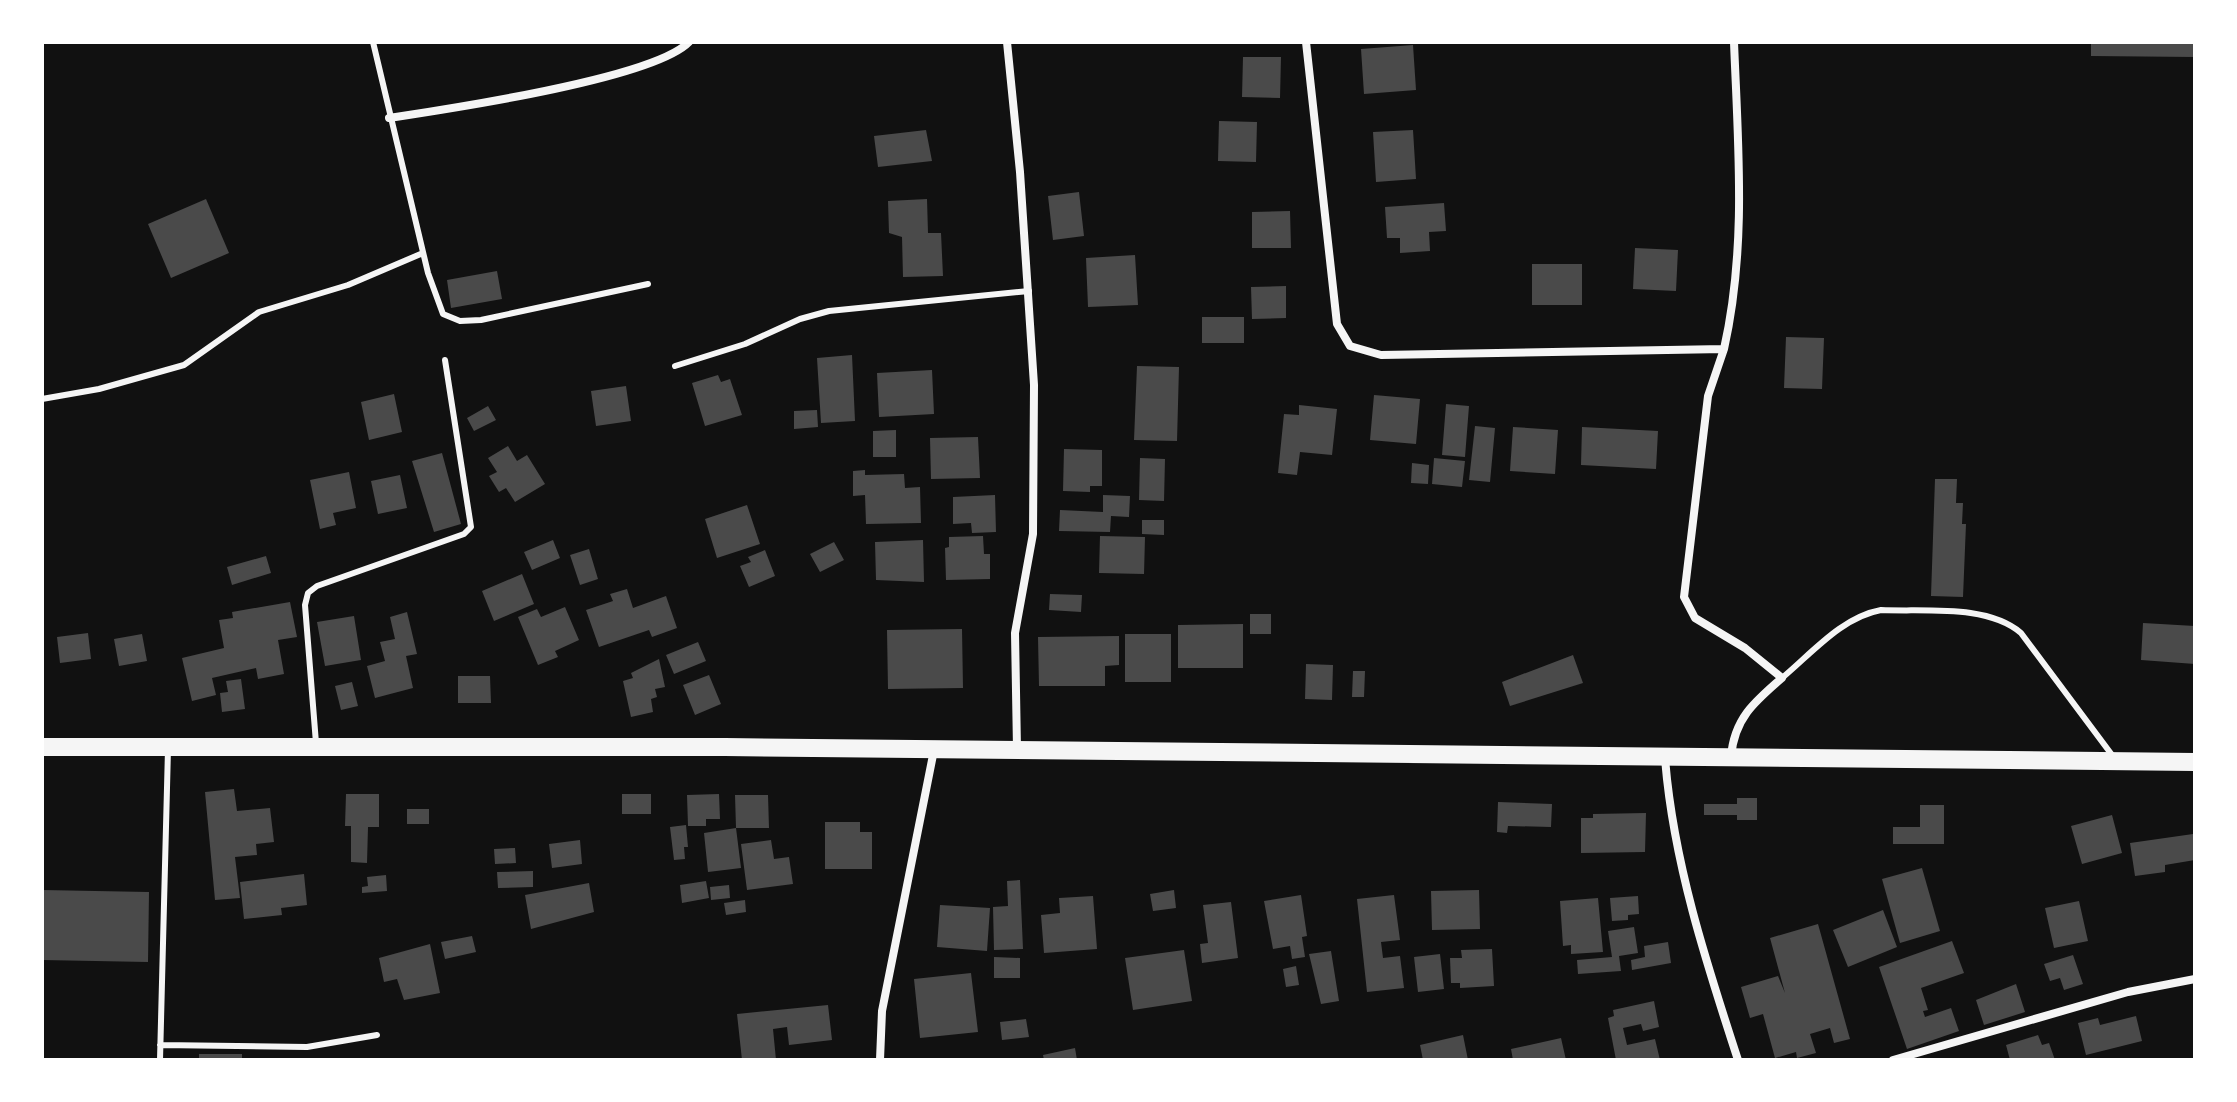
<svg xmlns="http://www.w3.org/2000/svg" width="2237" height="1102" font-family="'Work Sans',sans-serif">
  <style>
    .building { fill: #4a4a4a }
    .lines { fill: none; stroke-linecap: round; stroke-linejoin: round }
    .service { stroke: #f5f5f5; stroke-width: 6 }
    .minor { stroke: #f5f5f5; stroke-width: 8 }
    .primary { stroke: #f5f5f5; stroke-width: 18 }
  </style>
  <rect width="100%" height="100%" fill="#111"/>
  <path class="building" d="M2091,42h104v15l-104,-1z
    M1413,45l3,45 -52,4 -3,-45z
    M1243,57h38l-1,41 -38,-1z
    M1219,121l38,1 -1,40 -38,-1z
    M926,130l6,31 -54,6 -4,-31z
    M1413,130l3,49 -40,3 -3,-50z
    M1079,192l5,44 -31,4 -5,-44z
    M206,199l23,54 -58,25 -23,-54z
    M927,199l1,34h13l2,43 -40,1 -1,-40 -13,-4 -1,-32z
    M1444,203l2,28 -17,1 1,19 -30,2v-15h-13l-2,-31z
    M1290,211l1,37h-39v-36z
    M1635,248l43,2 -2,41 -43,-2z
    M1135,255l3,50 -50,2 -2,-49z
    M1532,264h50v41h-50z
    M497,271l5,28 -51,9 -4,-28z
    M1286,286v32l-34,1 -1,-32z
    M1202,317h42v26h-42z
    M1786,337l38,1 -2,51 -38,-1z
    M852,355l3,66 -34,2 -4,-65z
    M1137,366l42,1 -2,74 -43,-1z
    M932,370l2,44 -55,3 -2,-44z
    M718,375l3,7 9,-3 12,36 -37,11 -13,-43z
    M626,386l5,35 -35,5 -5,-35z
    M394,394l8,38 -33,8 -8,-38z
    M1374,395l46,4 -4,45 -46,-4z
    M1446,404l23,2 -4,51 -23,-2z
    M1299,405l38,4 -5,46 -32,-3 -3,23 -19,-2 6,-59 15,1z
    M488,406l8,14 -22,11 -7,-13z
    M817,410l1,17 -24,2v-18z
    M1475,426l20,2 -5,54 -21,-2z
    M1513,427l45,3 -3,44 -45,-3z
    M1582,427l76,4 -2,38 -75,-4z
    M896,430v27h-23v-26z
    M978,437l2,41 -49,1 -1,-41z
    M508,446l9,15 10,-6 18,29 -30,18 -9,-14 -7,4 -10,-16 8,-4 -9,-14z
    M1064,449l38,1v36h-12v6l-27,-1z
    M442,453l19,71 -27,8 -22,-71z
    M1140,458l25,1 -1,42 -25,-1z
    M1434,458l31,3 -3,26 -30,-3z
    M1412,463l17,2 -1,19 -17,-1z
    M865,470v5l39,-1 1,14 15,-1 1,36 -55,1 -1,-29 -12,1v-25z
    M349,472l7,36 -23,5 3,12 -16,4 -10,-49z
    M400,475l7,33 -29,6 -7,-33z
    M1935,479h22l-1,24h7l-1,21h4l-3,73 -32,-1z
    M995,495l1,37 -24,1 -1,-10 -18,1v-27z
    M1103,495l27,1 -1,21 -18,-1 -1,16 -51,-1 1,-21 43,2z
    M747,505l13,39 -43,14 -12,-39z
    M1142,520h22v15l-22,-1z
    M983,536l1,18h6v25l-44,1 -1,-32 4,-1v-10z
    M1100,536l45,1 -1,37 -45,-1z
    M553,540l7,18 -28,12 -8,-18z
    M923,540l1,42 -48,-2 -1,-38z
    M834,542l10,18 -24,12 -10,-18z
    M589,549l9,30 -18,6 -10,-30z
    M765,550l10,26 -26,11 -9,-21 11,-4 -3,-5z
    M266,556l5,17 -39,12 -5,-18z
    M522,574l12,30 -40,17 -12,-30z
    M627,589l6,19 33,-12 11,32 -25,9 -3,-7 -50,17 -13,-37 27,-9 -3,-7z
    M1050,594l32,1 -1,17 -32,-2z
    M290,602l7,35 -19,3 6,34 -26,5 -2,-11 -44,10 4,17 -24,6 -10,-43 42,-10 -5,-28 14,-2 -1,-6z
    M565,607l14,33 -24,11 3,6 -20,8 -20,-48 19,-8 4,8z
    M407,612l10,42 -11,2 7,32 -38,10 -8,-32 18,-5 -5,-19 15,-3 -5,-22z
    M1250,614h21v20h-21z
    M354,616l7,44 -36,6 -8,-44z
    M2143,623l52,3v38l-54,-4z
    M1243,624v44h-65v-43z
    M962,629l1,59 -75,1 -1,-59z
    M88,633l3,26 -31,4 -3,-26z
    M142,634l5,27 -28,5 -5,-27z
    M1125,634h46v48h-46z
    M1119,636v29l-14,1v20h-66l-1,-49z
    M698,642l8,19 -32,13 -8,-19z
    M1573,655l10,28 -73,23 -8,-24z
    M659,659l6,28 -10,2 2,8 -6,2 2,13 -22,5 -8,-36 10,-3 -2,-5z
    M1306,664l27,1 -1,35 -27,-1z
    M1353,671h12l-1,26h-12z
    M709,675l12,29 -26,11 -12,-30z
    M458,676h32l1,27h-33z
    M241,679l4,30 -23,3 -2,-19 8,-1 -2,-11z
    M352,682l6,24 -17,4 -6,-24z
    M234,789l3,22 33,-3 4,34 -18,2 1,11 -22,2 5,41 -25,2 -10,-108z
    M346,794h33v33h-11l-1,36 -16,-1v-36h-6z
    M622,794h29v20h-29z
    M719,794l1,25h-14v7h-18l-1,-31z
    M735,795h33l1,33h-33z
    M1737,798h20v22h-20v-5h-33v-11h33z
    M1498,802l54,2 -1,23 -43,-1 -1,7 -10,-1z
    M1920,805h24v39h-51v-17h27z
    M407,809h22v15h-22z
    M1646,813l-1,39 -64,1v-35h12v-4z
    M2112,815l10,38 -40,11 -11,-38z
    M825,822h35v10h12v37h-47z
    M686,825l2,22h-4l1,12 -11,1 -4,-33z
    M736,828l5,40 -33,4 -4,-39z
    M2193,834l2,26 -30,5v7l-30,4 -5,-33z
    M580,840l2,24 -30,4 -3,-24z
    M771,840l3,19 15,-2 4,27 -46,6 -6,-46z
    M515,848l1,15 -21,1 -1,-15z
    M1922,868l18,63 -40,12 -18,-64z
    M533,871v16l-35,1 -1,-16z
    M304,874l3,31 -26,3 1,7 -38,4 -4,-37z
    M386,875l1,16 -25,2v-6l6,-1 -1,-9z
    M1020,880l3,69 -29,1 -1,-43 15,-1 -1,-25z
    M706,881l3,17 -27,5 -2,-18z
    M589,883l5,29 -63,17 -6,-34z
    M729,885l1,13 -19,2 -1,-13z
    M42,890l107,2 -1,70 -106,-2z
    M1174,890l2,18 -23,3 -3,-17z
    M1479,890l1,39 -48,1 -1,-39z
    M1301,895l6,41 -5,1 3,20 -13,2 -2,-13 -17,3 -9,-48z
    M1394,895l6,45 -19,2 2,16 17,-2 4,32 -37,4 -10,-93z
    M1093,896l4,53 -53,4 -3,-38 19,-2 -1,-15z
    M1638,896l1,18 -11,1v5l-16,1 -2,-23z
    M1598,898l5,54 -32,2v-9l-8,1 -3,-45z
    M745,900l1,12 -20,3 -2,-12z
    M2079,901l9,40 -34,7 -9,-40z
    M1231,902l7,56 -36,5 -2,-19 8,-1 -5,-38z
    M940,905l50,3 -3,43 -50,-4z
    M1883,910l14,37 -49,20 -15,-37z
    M1818,924l32,115 -16,4 -4,-15 -20,6 6,19 -19,5 -1,-6 -21,6 -12,-44 -13,4 -9,-31 37,-11 7,17 -15,-55z
    M1634,927l4,26 -19,3 2,15 -43,3 -1,-14 35,-3 -4,-26z
    M472,936l4,16 -31,7 -4,-17z
    M1952,941l12,32 -43,15 7,22 -5,1 2,6 26,-9 8,23 -52,18 -28,-82z
    M1668,942l3,21 -39,7 -1,-10 14,-3 -1,-11z
    M430,944l10,49 -36,7 -7,-21 -13,3 -5,-24z
    M1492,949l2,37 -34,2v-5h-9l-1,-25h12l-1,-8z
    M1184,950l8,51 -59,9 -8,-52z
    M1331,951l8,50 -18,3 -12,-50z
    M1440,954l4,35 -26,3 -4,-35z
    M2073,955l10,29 -19,6 -4,-12 -10,3 -6,-17z
    M994,957l26,1v20h-26z
    M1296,966l3,19 -13,2 -3,-18z
    M971,973l7,59 -58,6 -6,-59z
    M2016,984l9,28 -41,13 -8,-25z
    M1654,1001l5,26 -16,4 -2,-7 -18,4 4,17 28,-6 5,21h-44l-8,-42 6,-2 -1,-6z
    M828,1005l4,35 -43,5 -2,-18 -14,2 3,31h-34l-5,-46z
    M2136,1016l6,25 -56,14 -8,-32 20,-5 2,7z
    M1026,1019l3,18 -27,3 -2,-18z
    M1463,1035l5,25h-45l-3,-15z
    M2038,1035l4,10 7,-2 6,17h-45l-4,-15z
    M1561,1038l5,22h-53l-2,-11z
    M1075,1048l2,12h-33l-1,-5z
    M199,1054h43v6h-43z"/>
  <g class="lines">
    <path class="service" d="M373,42l55,231 15,41 17,7 21,-1 167,-36
      M675,366l70,-22 55,-25 29,-8 200,-20
      M42,399l57,-10 85,-24 75,-53 89,-27 75,-32
      M1782,678c30,-25 60,-61 99,-68 44,2 106,-6 140,23l94,126
      M316,743l-11,-138 3,-12 9,-7 147,-52 7,-7 -26,-167
      M160,1045l147,2 70,-12
      M160,1060l8,-311"/>
    <path class="minor" d="M1007,42l13,130 14,213 -1,149 -18,99 2,116
      M1306,42l31,282 13,22 31,9 343,-6c23,-102 14,-204 10,-307
      M389,118c59,-9 264,-39 300,-76
      M1724,349l-16,47 -24,201 11,21 50,30 37,30c-28,24 -48,41 -51,79
      M1665,758c8,103 41,204 73,302
      M880,1060l2,-49 52,-261
      M1893,1060l235,-68 67,-13"/>
    <path class="primary" d="M42,747h683l1470,15"/>
  </g>
  <rect width="2237" height="1102" fill="none" stroke="#ffffff" stroke-width="88"/>
</svg>
